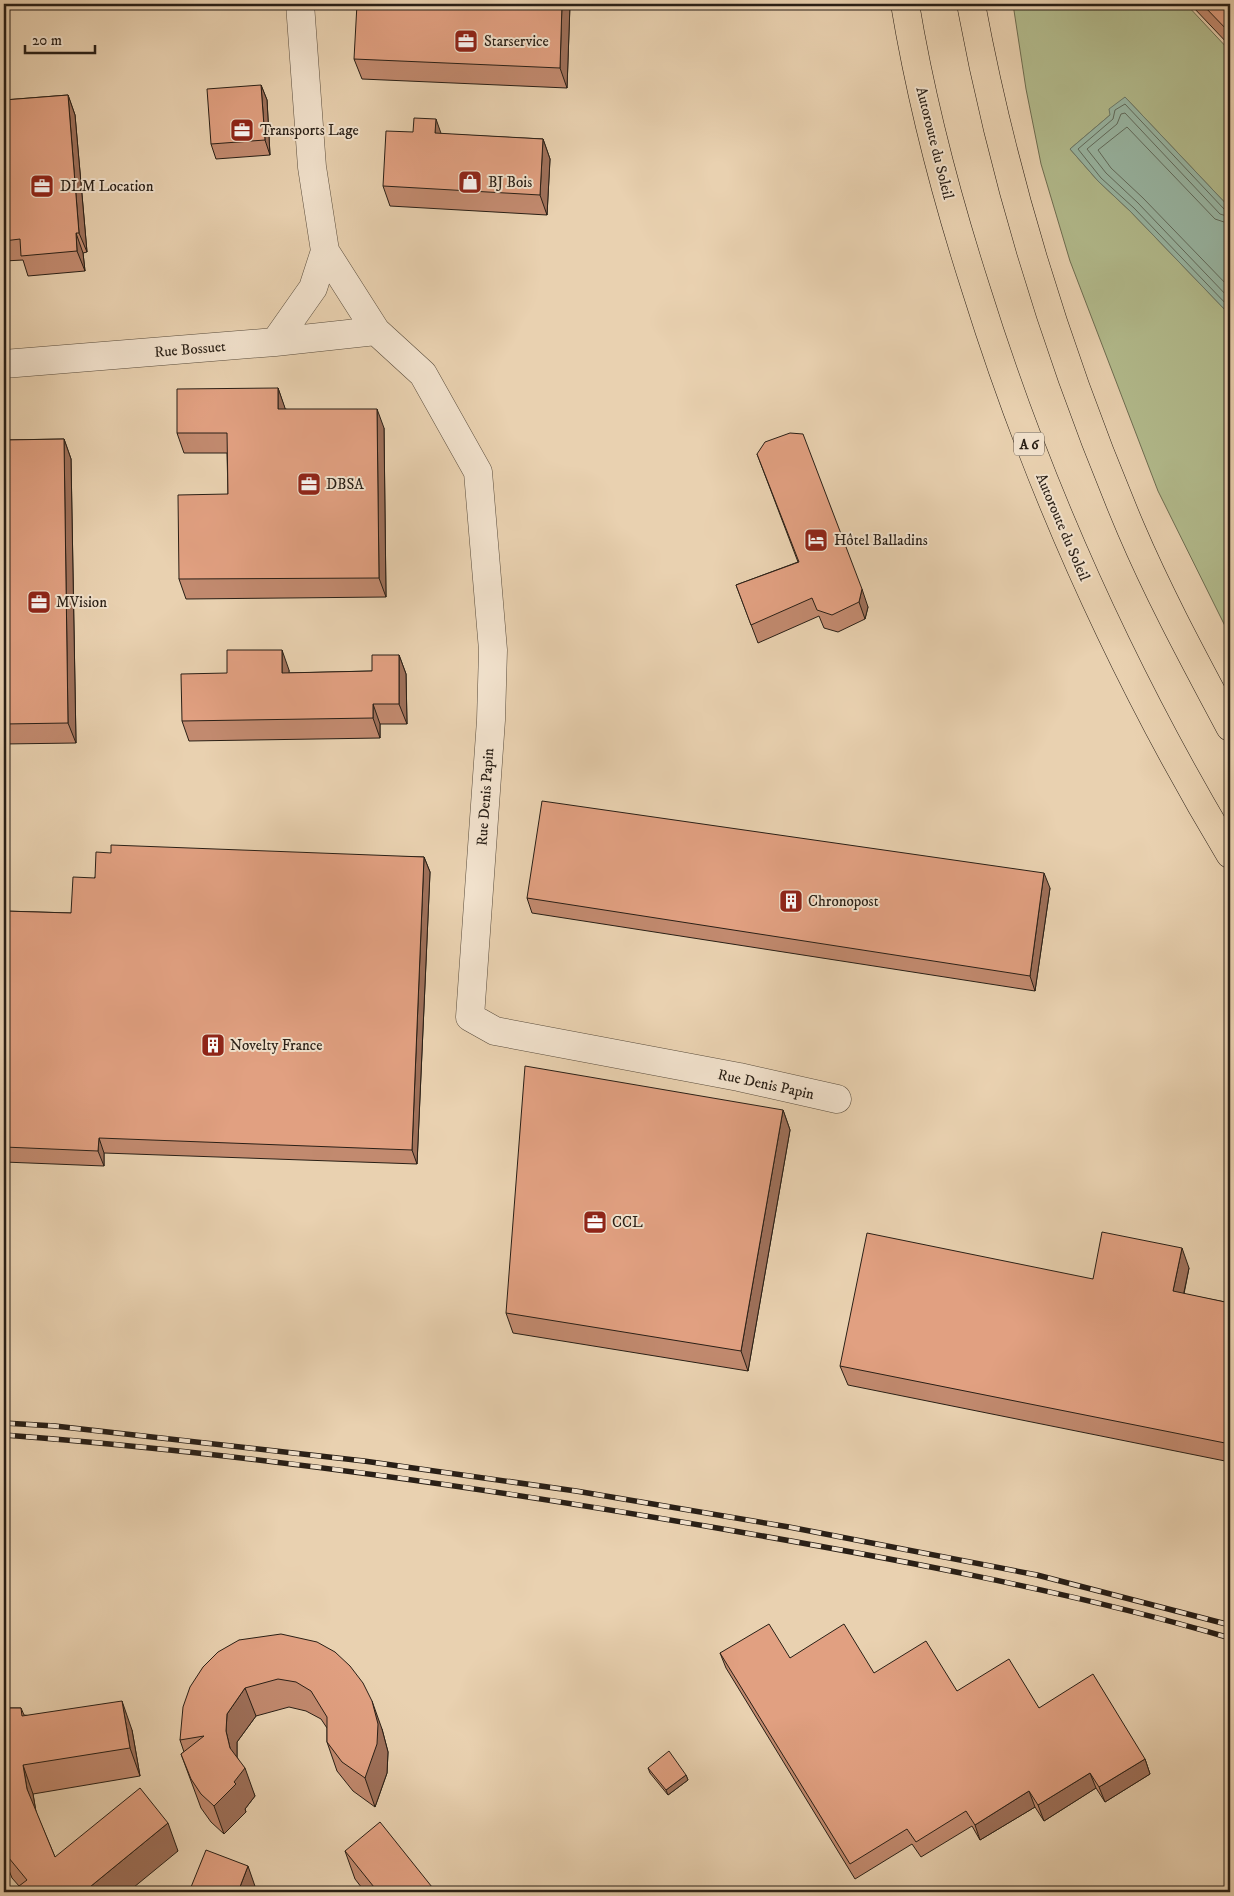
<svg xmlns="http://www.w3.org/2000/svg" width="1234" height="1896" font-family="'IM FELL DW Pica',serif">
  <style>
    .green { fill: #b3bc8e; stroke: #6e6e52 }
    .water { fill: #99b8a6; stroke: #6c7b6c }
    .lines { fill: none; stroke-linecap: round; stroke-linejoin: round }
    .shore { stroke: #616c5e; stroke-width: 1 }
    .minor-casing { stroke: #594c3c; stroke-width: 29 }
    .highway-casing { stroke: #291f16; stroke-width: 29 }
    .minor { stroke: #f1e1cc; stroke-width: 28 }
    .highway { stroke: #e9d1b0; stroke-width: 28 }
    .rail-casing { stroke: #291f16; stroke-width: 5.5 }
    .rail { stroke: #f1e1cc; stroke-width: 4; stroke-dasharray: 11; stroke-linecap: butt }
    .wall { fill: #c28a6f; stroke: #291f16 }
    .shaded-wall { fill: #9e705a; stroke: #291f16 }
    .building { fill: #e1a081; stroke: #291f16 }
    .labels { text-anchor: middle; stroke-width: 4; stroke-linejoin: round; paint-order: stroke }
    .shield { fill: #f1e1cc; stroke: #65594d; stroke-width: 1 }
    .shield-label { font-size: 14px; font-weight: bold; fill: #291f16 }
    .poi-label { font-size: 15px; fill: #291f16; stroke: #f1e1cc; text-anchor: start }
    .street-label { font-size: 15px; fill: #291f16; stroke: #f1e1cc }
  </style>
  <rect width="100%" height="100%" fill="#e9d1b0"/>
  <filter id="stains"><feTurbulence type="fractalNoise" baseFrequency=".004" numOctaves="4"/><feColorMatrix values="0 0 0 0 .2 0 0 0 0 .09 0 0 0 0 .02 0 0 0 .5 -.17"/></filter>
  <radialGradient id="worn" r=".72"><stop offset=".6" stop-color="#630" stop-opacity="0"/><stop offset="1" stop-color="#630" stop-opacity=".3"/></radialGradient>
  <path class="green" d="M1013,4h173l44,47v157l-105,-111 -15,18 -40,34 28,32 32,30 100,104v321l-72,-145 -88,-230 -29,-97 -15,-75z"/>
  <path class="water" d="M1125,97l105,111v107l-100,-104 -32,-30 -28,-32 40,-34 -1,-6z"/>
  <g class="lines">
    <path class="shore" d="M1230,211l-6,-2 -99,-105 -10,6 -2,9 -35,30 23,29 33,30 96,100
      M1230,217l-10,-3 -95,-101 -4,1 -4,10 -30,25 19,24 32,30 92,96
      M1230,224l-15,-5 -88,-92 -29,23 13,18 32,30 87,90"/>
    <g class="minor-casing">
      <path id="minor" d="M300,4l12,163 13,84 51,80 47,43 55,98 15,178 -2,70 -21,297 25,14 244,46 98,22
        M275,342l38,-54 12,-37
        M4,364l271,-22 101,-11"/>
    </g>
    <g class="highway-casing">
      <path id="highway" d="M905,4c16,96 41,192 71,285 62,199 147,387 254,565
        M971,4c34,182 88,355 160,525 29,68 65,134 99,198"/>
    </g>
    <use href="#minor" class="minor"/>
    <use href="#highway" class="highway"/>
    <g class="rail-casing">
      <path id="rail" d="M4,1423l51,3 309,35 212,30 213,36 248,48 193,50
        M4,1435c239,18 477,52 713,93 172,30 345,61 513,110"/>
    </g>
    <use href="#rail" class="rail"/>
  </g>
  <path class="wall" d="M570,4l-3,84 -205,-9 -8,-20z
    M1191,4h39v42l-38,-40z
    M261,85l6,15 3,55 -54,4 -5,-15z
    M68,95l7,20 12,137 -4,1 2,18 -57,5 -5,-16 -19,1v-161z
    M441,134l102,5 7,20 -3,56 -157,-9 -7,-20z
    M278,388l7,21 99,19 2,169 -200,2 -7,-20 49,-85 -1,-41h-43l-7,-20z
    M64,439l7,20 5,284 -72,1v-304z
    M757,454l111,153 -3,12 -27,13 -14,-4 -5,-12 -61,27 -22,-58 62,-23z
    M399,655l7,19 1,50h-27v14l-191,3 -7,-20 45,-48 62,-3v3l83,-2z
    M111,853l313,4 6,15 -13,292 -313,-11v13l-100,-4v-251l67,2z
    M1050,888l-15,103 -503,-78 -5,-15z
    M783,1110l7,20 -42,241 -235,-38 -7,-20z
    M1189,1268l-5,26 46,9v159l-382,-77 -8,-19 253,-87z
    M239,1640l143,89 6,23 -1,21 -12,34 -22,-16 -16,-20 -10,-29v-14l-6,-9 -15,-8 -17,-4 -33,9 -19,26v15l18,39 -10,13 1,3 -22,22 -13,-12 -10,-14 -20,-54 3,-2 -4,-12z
    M720,1653l70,5 84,15 83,18 82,17 106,51 5,15 -45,28 -9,-14 -52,33 -9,-14 -55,33 -8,-14 -51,31 -9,-13 -57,35 -129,-211z
    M4,1708h17l3,7 108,15 8,46 -107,18 3,18 19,45 123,-6 -159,35 -7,-8 -8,-20z
    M648,1768l38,7 2,5 -20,15 -18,-22z
    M345,1851l91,41h-71l-10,-13z"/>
  <path class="shaded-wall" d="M562,4h8l-3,84 -7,-20z
    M261,85l6,15 3,55 -5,-15z
    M68,95l7,20 12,137 -8,-19z
    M436,119l7,20 -8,-6z
    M543,139l7,20 -3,56 -7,-20z
    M76,233l7,20 2,18 -8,-20z
    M278,388l7,20v21l-7,-20z
    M377,409l7,19 2,169 -7,-19z
    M64,439l7,20 5,284 -8,-20z
    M862,589l6,18 -3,12 -6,-17z
    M282,650l7,20v22l-7,-19z
    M399,655l7,19 1,50 -8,-20z
    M373,704l7,20v14l-7,-20z
    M424,857l6,15 -13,292 -5,-14z
    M1044,873l6,15 -15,103 -5,-15z
    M783,1110l7,20 -42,241 -7,-20z
    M99,1138l5,15v13l-6,-15z
    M1182,1248l7,20 -9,43 -7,-20z
    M245,1688l11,28 -19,26v18l8,8 10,28 -10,13 1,3 -22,22 -10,-28 20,-24 -4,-34 -4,-17 1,-17z
    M122,1701l10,29 8,46 -10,-28z
    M372,1701l10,28 6,23 -1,21 -12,34 -10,-29z
    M1145,1759l5,15 -45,28 -6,-15z
    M23,1765l10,29 4,24 -10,-29z
    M1090,1773l6,15 -52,33 -6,-16z
    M686,1775l2,5 -20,15 -2,-5z
    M1029,1791l6,16 -55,33 -5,-15z
    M168,1823l10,28 -50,41h-43v-1z
    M248,1866l9,26h-19z"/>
  <path class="building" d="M357,4h205l-2,64 -206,-9z
    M1202,4h28v29z
    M261,85l4,55 -54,4 -4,-55z
    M68,95l11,138h-3l1,18 -56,5 -1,-17 -16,2v-141z
    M414,118l22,1 -1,14 108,6 -3,56 -157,-9 3,-55 27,1z
    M278,388v21h99l2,169 -200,1 -1,-84 50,-1 -1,-61h-50v-44z
    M790,433l13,1 59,155 -3,13 -27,13 -15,-5 -5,-12 -61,27 -15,-40 63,-23 -42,-108 8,-12z
    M64,439l4,284 -64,1v-284z
    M227,650h55v23l90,-2v-16h27v49h-26v14l-191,3 -1,-47 46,-1z
    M542,801l502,72 -14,103 -503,-78z
    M111,845l313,12 -12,293 -313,-12 -1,13 -94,-4v-236l67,2 2,-36 22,1 1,-26 15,1z
    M525,1066l258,44 -42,241 -235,-38z
    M1102,1232l80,16 -9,43 57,12v141l-390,-78 27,-133 226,46z
    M769,1624l21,34 54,-34 30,49 52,-32 31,50 52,-32 30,49 54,-34 52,85 -46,28 -9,-14 -52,32 -9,-14 -54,34 -9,-14 -50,31 -9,-13 -57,35 -130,-211z
    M281,1634l36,8 18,10 15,14 13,17 9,18 6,23 -1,20 -12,34 -23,-16 -15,-20v-25l-16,-26 -15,-9 -18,-3 -33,9 -18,26 -1,17 4,17 15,20 -11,14 2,2 -22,22 -13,-12 -10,-15 -10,-25 23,-18 -24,4 3,-33 7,-20 13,-20 15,-15 21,-12z
    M122,1701l8,47 -107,17 4,24 28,68 85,-69 28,35 -83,68v1h-74l16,-12 -23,-28v-144h17l1,8z
    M669,1751l17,24 -20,15 -18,-22z
    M380,1822l56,70h-58l-33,-41z
    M206,1850l42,16 -10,26h-49z"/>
  <defs>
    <g id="office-square" transform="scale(1.25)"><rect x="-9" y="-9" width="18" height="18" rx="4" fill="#8f2418" stroke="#f1e1cc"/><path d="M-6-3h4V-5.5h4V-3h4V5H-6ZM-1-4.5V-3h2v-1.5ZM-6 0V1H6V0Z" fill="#fff"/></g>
    <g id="shop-square" transform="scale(1.25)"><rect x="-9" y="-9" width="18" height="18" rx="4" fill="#8f2418" stroke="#f1e1cc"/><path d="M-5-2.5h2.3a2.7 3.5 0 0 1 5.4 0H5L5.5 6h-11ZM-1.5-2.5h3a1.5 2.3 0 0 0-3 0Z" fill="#fff"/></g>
    <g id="hotel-square" transform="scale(1.25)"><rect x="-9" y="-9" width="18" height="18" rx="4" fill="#8f2418" stroke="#f1e1cc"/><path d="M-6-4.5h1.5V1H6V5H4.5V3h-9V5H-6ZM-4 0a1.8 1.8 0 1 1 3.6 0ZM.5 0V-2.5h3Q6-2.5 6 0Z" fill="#fff"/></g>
    <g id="building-square" transform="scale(1.25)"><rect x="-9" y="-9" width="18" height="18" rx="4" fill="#8f2418" stroke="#f1e1cc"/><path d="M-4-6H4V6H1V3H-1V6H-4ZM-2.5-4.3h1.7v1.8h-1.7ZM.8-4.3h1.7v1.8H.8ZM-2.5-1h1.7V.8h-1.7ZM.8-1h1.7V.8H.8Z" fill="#fff"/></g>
  </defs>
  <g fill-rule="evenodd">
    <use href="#office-square" x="466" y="41"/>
    <use href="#office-square" x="242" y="130"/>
    <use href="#shop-square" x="470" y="182"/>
    <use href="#office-square" x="42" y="186"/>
    <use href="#office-square" x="309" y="484"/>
    <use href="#hotel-square" x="816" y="540"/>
    <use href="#office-square" x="39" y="602"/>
    <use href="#building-square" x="791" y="901"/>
    <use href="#building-square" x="213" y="1045"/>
    <use href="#office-square" x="595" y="1222"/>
  </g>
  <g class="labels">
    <rect class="shield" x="1014" y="432.5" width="30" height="23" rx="4"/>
    <g class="shield-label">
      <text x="1029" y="449">A 6</text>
    </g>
    <g class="poi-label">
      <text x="484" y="46">Starservice</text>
      <text x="260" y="135">Transports Lage</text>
      <text x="488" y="187">BJ Bois</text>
      <text x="60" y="191">DLM Location</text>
      <text x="326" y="489">DBSA</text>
      <text x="834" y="545">Hôtel Balladins</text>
      <text x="56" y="607">MVision</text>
      <text x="808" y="906">Chronopost</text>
      <text x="230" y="1050">Novelty France</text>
      <text x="612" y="1227">CCL</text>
    </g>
    <g class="street-label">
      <text transform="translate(935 143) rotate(76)" y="5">Autoroute du Soleil</text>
      <text transform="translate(190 349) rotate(-5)" y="5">Rue Bossuet</text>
      <text transform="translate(1063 527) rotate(67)" y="5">Autoroute du Soleil</text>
      <text transform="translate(485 797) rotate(-86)" y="5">Rue Denis Papin</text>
      <text transform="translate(766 1084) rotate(12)" y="5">Rue Denis Papin</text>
    </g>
  </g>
  <rect width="1234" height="1896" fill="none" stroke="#e9d1b0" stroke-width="20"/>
  <rect x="5" y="5" width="1224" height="1886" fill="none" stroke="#291f16" stroke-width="2.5"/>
  <rect x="10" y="10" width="1214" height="1876" fill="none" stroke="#291f16"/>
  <path d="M25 45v8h70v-8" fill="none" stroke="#291f16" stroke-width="2.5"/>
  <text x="32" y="45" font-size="15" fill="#291f16" stroke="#f1e1cc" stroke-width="4" paint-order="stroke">20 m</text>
  <rect width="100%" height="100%" filter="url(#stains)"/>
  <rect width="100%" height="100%" fill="url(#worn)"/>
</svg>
